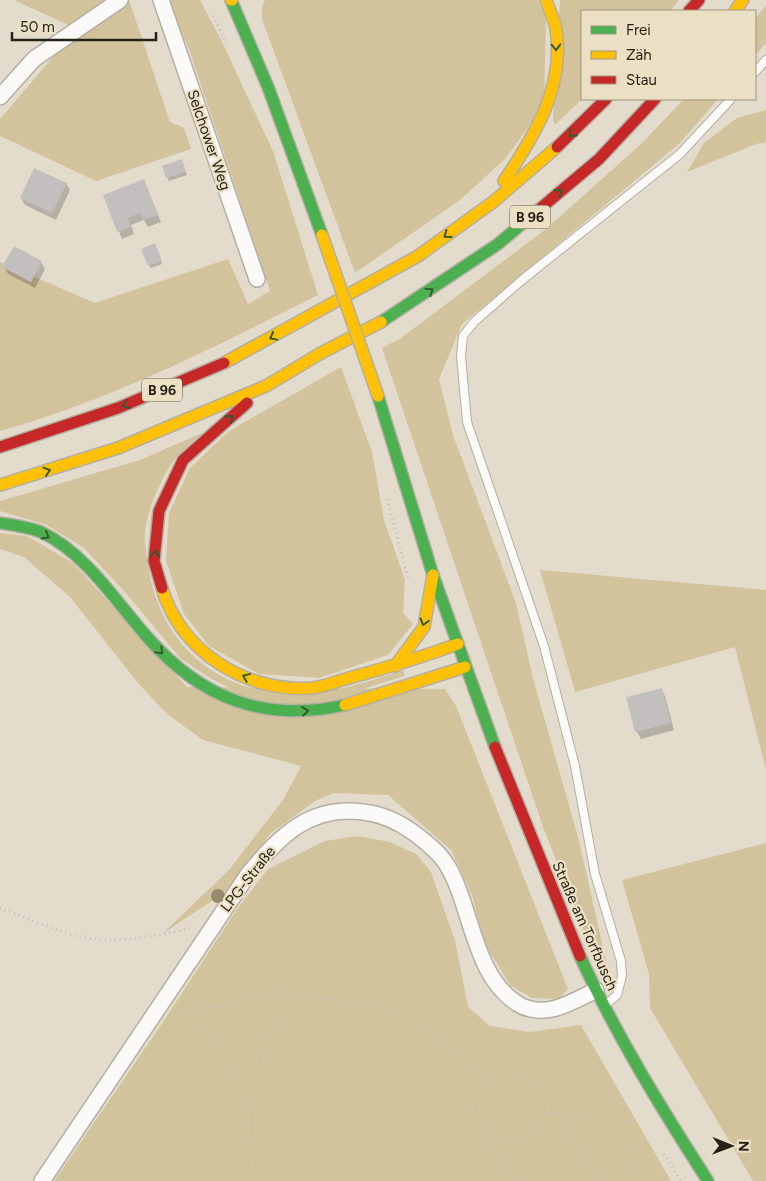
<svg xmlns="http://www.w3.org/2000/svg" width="766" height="1181" font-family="Figtree,sans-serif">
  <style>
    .green { fill: #d3c39c }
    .shadow { fill: #0003 }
    .building { fill: #c3bfbe }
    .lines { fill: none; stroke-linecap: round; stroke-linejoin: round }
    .lane-casing { stroke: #b4afa3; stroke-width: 10 }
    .street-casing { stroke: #b4afa3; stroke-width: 18 }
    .fast-casing { stroke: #b4afa3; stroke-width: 14 }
    .slow-casing { stroke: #b4afa3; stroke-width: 14 }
    .jam-casing { stroke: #b4afa3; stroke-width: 14 }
    .path { stroke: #c1beb9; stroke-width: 3; stroke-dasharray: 1 4; stroke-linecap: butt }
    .lane { stroke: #fbfaf8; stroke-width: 8 }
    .street { stroke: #fbfaf8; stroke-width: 15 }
    .fast { stroke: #4caf50; stroke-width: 11 }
    .slow { stroke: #ffc107; stroke-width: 11 }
    .jam { stroke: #c62828; stroke-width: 11 }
    .slow-bridge-casing { stroke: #b4afa3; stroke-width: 14; stroke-linecap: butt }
    .slow-bridge { stroke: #ffc107; stroke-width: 11 }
    .tree { fill: #958a6e }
    .oneway { stroke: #355a2e }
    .labels { text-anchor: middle; stroke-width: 4.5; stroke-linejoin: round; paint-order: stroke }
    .shield { fill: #ece0c4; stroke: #615b4b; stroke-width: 1 }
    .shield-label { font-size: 14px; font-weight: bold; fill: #262217 }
    .street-label { font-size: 15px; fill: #262217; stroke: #ece0c4 }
  </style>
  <rect width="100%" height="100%" fill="#e3dccd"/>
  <path class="green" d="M14,0h115l41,122 14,6 7,21 -95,32 -96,-45v-17l77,-90z
    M168,0h32l22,42 51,109 45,144c-103,52 -207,105 -318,136v-169l95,41 133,-44 20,45 22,-13 -80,-239z
    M265,0h273l8,19 -2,87 -39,53 -45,41 -105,73 -93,-254v-13z
    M560,0h119l-9,11h-88v88l-27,26 -2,-4z
    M766,5v38l-11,13v-37z
    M684,99h34l-38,44 -218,181 -23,55 14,56 63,168 17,75 46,163 28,124 -6,9 -58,-147 -161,-479 19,-10 145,-109 95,-85z
    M766,110v32l-10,2 -69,28 17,-29 33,-25z
    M341,367l31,85 12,68 21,60 -2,33 10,11 -25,31 -69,23 -60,-4 -50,-28 -25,-32 -18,-53 3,-48 21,-45 39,-37z
    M202,433c-8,8 -17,15 -25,23 -14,18 -30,53 -32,76 -1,8 1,18 2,26 7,67 50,122 119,133 51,8 89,-5 137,-21l2,6 -78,24 -43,3 -31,-3 -45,-23 -28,-19 -55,-66 -41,-44 -37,-23 -47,-14v-10l140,-41z
    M0,533l27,3 46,27 114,124 258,2 11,17 112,283 -10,10 -26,-1 -22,-13 -26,-43 -12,-47 -21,-45 -63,-55 -54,-2 -19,8 -44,32 -44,58 -65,43 67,-64 54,-70 18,-34 -98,-26 -37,-27 -28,-30 -68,-86 -46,-40 -24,-8z
    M540,570l226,20v180l-31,-123 -160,45z
    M358,836l32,6 26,12 15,18 24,69 13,66 22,19 40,6 51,-7 90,156h-617l107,-156 76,-116 31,-40 57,-28z
    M766,843v338h-13l-103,-173 -1,-34 -27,-94z"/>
  <path class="shadow" d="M182,161l5,14 -18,6 -6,-14z
    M144,181l17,41 -13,5 -4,-7 -13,5 3,9 -12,5 -17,-44z
    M66,183l4,7 -14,30 -31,-15 -4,-7z
    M157,248l5,16 -11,4 -2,-3z
    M41,262l4,7 -10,19 -27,-14 -4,-7z
    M661,689l4,7 9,34 -33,9 -4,-7 -9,-34z"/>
  <path class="building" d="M182,159l4,13 -20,6 -4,-12z
    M34,168l33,15 -15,30 -32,-15z
    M144,179l14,36 -15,5 -3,-7 -12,5 3,9 -14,5 -14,-37z
    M155,243l7,18 -14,5 -7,-17z
    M14,246l28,15 -11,21 -29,-15z
    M662,688l9,35 -36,9 -9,-35z"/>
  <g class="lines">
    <g class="lane-casing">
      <path id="lane" d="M755,72l11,-12
        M605,1005l12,-10 5,-19 -1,-15 -26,-87 -20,-108 -31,-120 -77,-224 -6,-66 2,-20 11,-14 48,-42 158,-126 51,-55"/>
    </g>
    <g class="street-casing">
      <path id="street" d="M161,0l96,279
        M0,97l34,-38 86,-59
        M42,1181l207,-308c31,-37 61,-68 114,-61 19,2 36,10 51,21 12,9 25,19 33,32 25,41 26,111 71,139 27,16 54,-2 78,-14"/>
    </g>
    <g class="fast-casing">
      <path id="fast" d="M231,0l37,87 54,148
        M381,322l117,-78 44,-37
        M378,396l55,179 62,172
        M0,523c14,2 28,4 41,9 45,21 75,70 107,106 54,61 117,85 197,67
        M580,956c36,79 81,152 128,225"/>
    </g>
    <g class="slow-casing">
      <path id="slow" d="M231,0h1
        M735,11l8,-11
        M504,181c31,-46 61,-94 52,-152 -2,-10 -7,-20 -10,-29
        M224,363l194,-107 75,-54 64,-55
        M0,485l118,-37 148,-62 55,-33 60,-31
        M162,588c18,63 84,105 150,100 12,-1 25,-7 37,-10 37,-10 73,-21 109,-34
        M395,666l29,-39 9,-52
        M345,705l120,-38"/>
    </g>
    <g class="jam-casing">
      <path id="jam" d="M689,11l10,-11
        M557,147l49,-48
        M542,207l57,-48 56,-60
        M0,447l118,-39 106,-45
        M162,588l-8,-27 5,-50 24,-51 64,-57
        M495,747l85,209"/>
    </g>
    <path class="path" d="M213,16l14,28
      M387,499l21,78
      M0,908c23,8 46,19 69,26 40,12 83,3 123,-6
      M307,996c18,2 37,3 54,7 52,11 89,44 126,79
      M178,1009l42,-2 59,-16 28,5c-10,9 -26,20 -33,32 -31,51 -23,97 -17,153
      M179,1010l27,19 17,25 26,60
      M477 1106a34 34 0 1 1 68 0a34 34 0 1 1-68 0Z
      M629,1110c-4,24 0,49 10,71
      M544,1113c34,6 52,6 74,-23
      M559,1115l40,66
      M487,1130v9l28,42
      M664,1154l17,27"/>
    <use href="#lane" class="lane"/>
    <use href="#street" class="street"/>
    <use href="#fast" class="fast"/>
    <use href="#slow" class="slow"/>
    <use href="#jam" class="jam"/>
    <g class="slow-bridge-casing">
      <path id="slow-bridge" d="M322,235l56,161"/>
    </g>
    <use href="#slow-bridge" class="slow-bridge"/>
  </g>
  <circle class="tree" cx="218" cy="896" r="7"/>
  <defs><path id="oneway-chevron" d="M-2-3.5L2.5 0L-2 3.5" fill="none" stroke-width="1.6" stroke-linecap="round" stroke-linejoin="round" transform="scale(1.25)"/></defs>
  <g class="oneway">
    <use href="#oneway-chevron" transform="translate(556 47) rotate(88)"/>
    <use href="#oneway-chevron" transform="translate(572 134) rotate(134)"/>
    <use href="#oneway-chevron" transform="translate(559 192) rotate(-40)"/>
    <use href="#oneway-chevron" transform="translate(447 235) rotate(144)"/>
    <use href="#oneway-chevron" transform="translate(430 291) rotate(-34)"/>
    <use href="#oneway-chevron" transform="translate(273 337) rotate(151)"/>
    <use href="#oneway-chevron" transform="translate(126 405) rotate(158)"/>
    <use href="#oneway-chevron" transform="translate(230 418) rotate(-41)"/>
    <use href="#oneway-chevron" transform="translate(47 471) rotate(-18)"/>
    <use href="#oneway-chevron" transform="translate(46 536) rotate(30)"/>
    <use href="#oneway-chevron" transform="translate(155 554) rotate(-86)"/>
    <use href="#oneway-chevron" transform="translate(424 622) rotate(106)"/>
    <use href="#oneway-chevron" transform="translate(160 651) rotate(46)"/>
    <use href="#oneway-chevron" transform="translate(246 677) rotate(-158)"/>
    <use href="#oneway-chevron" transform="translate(305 711) rotate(-6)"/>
  </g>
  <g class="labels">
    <g class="shield">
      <rect x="510" y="205.5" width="40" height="23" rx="4"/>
      <rect x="142" y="378.5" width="40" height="23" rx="4"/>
    </g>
    <g class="shield-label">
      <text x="530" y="222">B 96</text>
      <text x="162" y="395">B 96</text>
    </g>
    <g class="street-label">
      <text transform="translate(209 140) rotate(71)" y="5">Selchower Weg</text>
      <text transform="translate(248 879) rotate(-52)" y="5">LPG-Straße</text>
      <text transform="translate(585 926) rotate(66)" y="5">Straße am Torfbusch</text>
    </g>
  </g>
  <rect x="581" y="10" width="175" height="90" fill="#ece0c4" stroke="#9d947f"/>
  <rect x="591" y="26" width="25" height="8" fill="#4caf50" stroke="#9d947f"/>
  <text x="626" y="35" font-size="15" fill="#262217">Frei</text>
  <rect x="591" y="51" width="25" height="8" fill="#ffc107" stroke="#9d947f"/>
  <text x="626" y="60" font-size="15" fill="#262217">Zäh</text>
  <rect x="591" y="76" width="25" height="8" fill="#c62828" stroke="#9d947f"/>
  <text x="626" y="85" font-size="15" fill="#262217">Stau</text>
  <g transform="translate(731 1146) rotate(91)" stroke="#ece0c4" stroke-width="4" paint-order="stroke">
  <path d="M0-4L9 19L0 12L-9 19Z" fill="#262217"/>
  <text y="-8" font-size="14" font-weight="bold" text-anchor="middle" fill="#262217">N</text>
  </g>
  <path d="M12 32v8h144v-8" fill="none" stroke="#262217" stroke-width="2.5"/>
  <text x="20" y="32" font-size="15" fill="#262217" stroke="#ece0c4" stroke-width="4" paint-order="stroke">50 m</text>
</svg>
